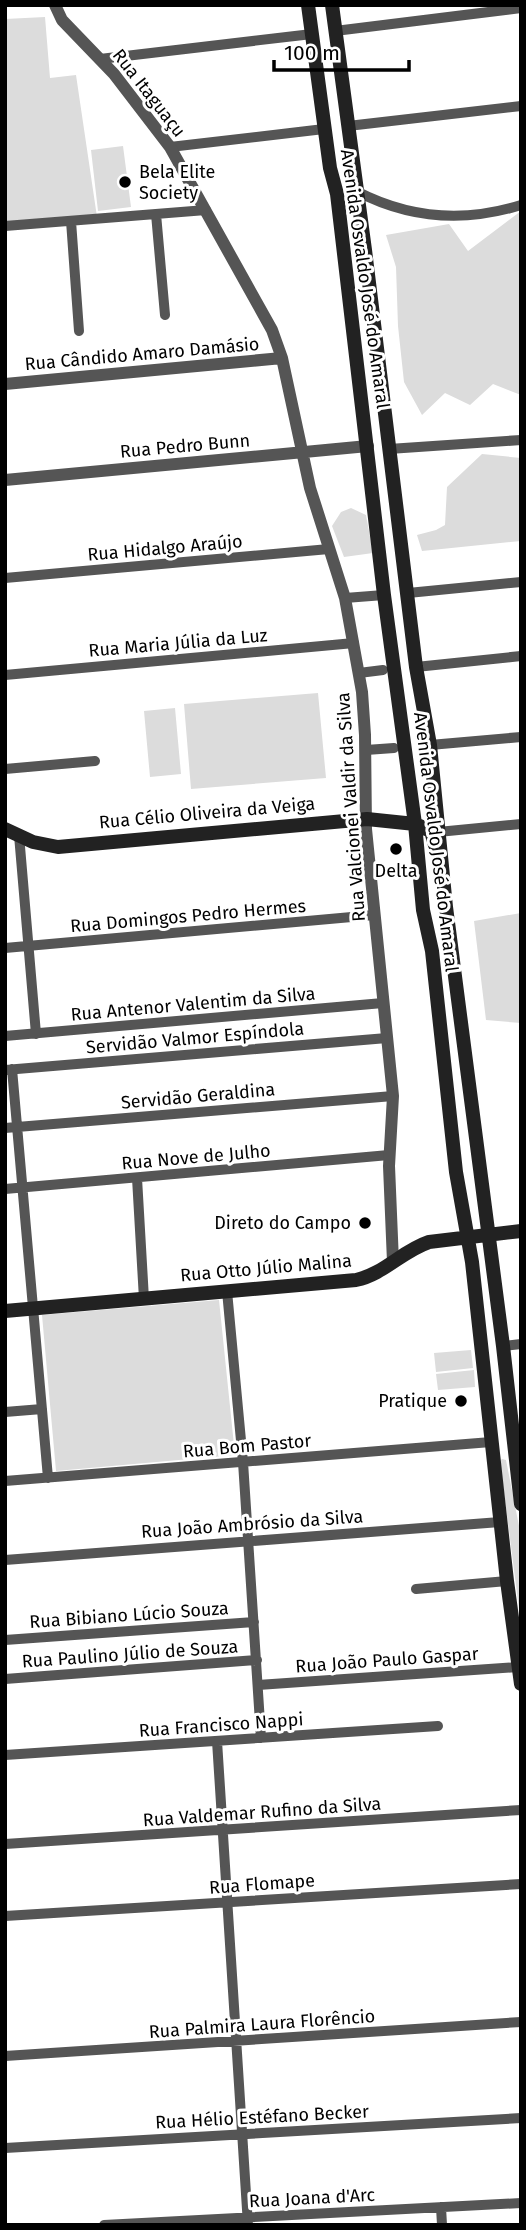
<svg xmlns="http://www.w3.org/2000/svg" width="526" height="2230" font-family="'Fira Sans',sans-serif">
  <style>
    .green { fill: #dcdcdc }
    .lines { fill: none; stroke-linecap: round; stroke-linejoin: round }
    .minor { stroke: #555; stroke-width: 10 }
    .tertiary { stroke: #555; stroke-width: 12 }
    .secondary { stroke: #222; stroke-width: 14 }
    .poi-dot { fill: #000; stroke: #fff; stroke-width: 2.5 }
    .labels { text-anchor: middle; stroke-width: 6; stroke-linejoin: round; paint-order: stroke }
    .street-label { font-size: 18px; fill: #000; stroke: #fff }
    .poi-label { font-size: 18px; fill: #000; stroke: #fff; text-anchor: end }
  </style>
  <rect width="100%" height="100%" fill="#fff"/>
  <path class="green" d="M45,17l5,61 26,-3 21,142 -92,5v-203z
    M123,146l8,61 -33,4 -7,-61z
    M521,211v184l-28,-11 -23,21 -25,-12 -23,22 -18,-33 -6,-56 -2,-59 -10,-32 63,-11 19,27z
    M482,454l39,4v83l-99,10 -5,-16 19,-5 9,-5 2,-38z
    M351,508l15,7 7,38 -29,4 -12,-31 9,-14z
    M318,693l8,85 -135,11 -7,-85z
    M175,708l6,66 -31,3 -6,-66z
    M521,913v110l-35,-3 -12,-99z
    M219,1300l16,155 -179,16 -14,-156z
    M471,1350l2,18 -37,4 -2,-19z
    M474,1370l1,17 -37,3 -2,-16z
    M502,1459l4,1 15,76v88l-21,-163z"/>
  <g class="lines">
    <path class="minor" d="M335,31l186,-23
      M100,59l212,-25
      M348,126l173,-20
      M170,147l154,-18
      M356,191c52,27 108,32 165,14
      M156,214l9,101
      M71,221l8,110
      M5,226l201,-16
      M389,449l132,-9
      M5,578l324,-29
      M408,593l113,-11
      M345,598l39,-3
      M416,667l105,-11
      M359,673l24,-3
      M5,675l349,-32
      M430,745l91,-8
      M366,750l28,-2
      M5,769l90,-8
      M438,832l83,-8
      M19,835l17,199
      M5,948l369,-33
      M5,1036l378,-33
      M12,1069l36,409
      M5,1070l382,-32
      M5,1128l388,-32
      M137,1178l7,121
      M5,1189l384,-34
      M227,1291l16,171 18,276
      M503,1346l18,-2
      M5,1412l37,-3
      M5,1481l486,-39
      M5,1560l495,-38
      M416,1589l91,-8
      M5,1640l249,-18
      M5,1679l252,-19
      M258,1685l260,-18
      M217,1741l31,484
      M5,1755l433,-29
      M5,1844l516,-34
      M5,1916l516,-32
      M5,2056l516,-34
      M5,2148l516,-30
      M441,2207l1,18
      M104,2225l417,-22"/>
    <path class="tertiary" d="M55,5l7,15 52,54 56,73 102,183 10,28 28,130 35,110 17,94 3,43 1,94 27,267 -4,70 4,96
      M5,384l277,-26
      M5,480l363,-34"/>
    <path class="secondary" d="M308,5l22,163 7,26 47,401 31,229 8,86 9,41 24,221 16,90 35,319 14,103
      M332,5l33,245 51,417 14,78 16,162 57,439 18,158
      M5,829l28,13 25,5 309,-28 48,5 16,7 4,14
      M5,1311l351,-31c28,-6 46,-29 73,-38l92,-11"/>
  </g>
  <g class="poi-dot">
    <circle cx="125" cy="182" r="7"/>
    <circle cx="396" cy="849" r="7"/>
    <circle cx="365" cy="1223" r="7"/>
    <circle cx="461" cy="1401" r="7"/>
  </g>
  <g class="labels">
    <g class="street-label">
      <text transform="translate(149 93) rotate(52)" y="6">Rua Itaguaçu</text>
      <text transform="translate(365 279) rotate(82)" y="6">Avenida Osvaldo José do Amaral</text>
      <text transform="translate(142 354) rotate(-5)" y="6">Rua Cândido Amaro Damásio</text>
      <text transform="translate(185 446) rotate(-5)" y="6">Rua Pedro Bunn</text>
      <text transform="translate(165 548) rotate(-5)" y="6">Rua Hidalgo Araújo</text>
      <text transform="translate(178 643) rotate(-5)" y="6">Rua Maria Júlia da Luz</text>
      <text transform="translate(351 807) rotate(-94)" y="6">Rua Valcionei Valdir da Silva</text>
      <text transform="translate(207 813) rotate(-5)" y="6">Rua Célio Oliveira da Veiga</text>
      <text transform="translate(436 842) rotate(83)" y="6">Avenida Osvaldo José do Amaral</text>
      <text transform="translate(188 916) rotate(-5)" y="6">Rua Domingos Pedro Hermes</text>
      <text transform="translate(193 1004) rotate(-5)" y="6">Rua Antenor Valentim da Silva</text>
      <text transform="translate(195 1038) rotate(-5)" y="6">Servidão Valmor Espíndola</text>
      <text transform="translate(198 1096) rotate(-5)" y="6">Servidão Geraldina</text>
      <text transform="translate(196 1157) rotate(-5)" y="6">Rua Nove de Julho</text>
      <text transform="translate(266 1268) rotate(-5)" y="6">Rua Otto Júlio Malina</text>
      <text transform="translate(247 1446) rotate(-5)" y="6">Rua Bom Pastor</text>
      <text transform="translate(252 1524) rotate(-4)" y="6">Rua João Ambrósio da Silva</text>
      <text transform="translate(129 1615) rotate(-4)" y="6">Rua Bibiano Lúcio Souza</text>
      <text transform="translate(130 1654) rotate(-4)" y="6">Rua Paulino Júlio de Souza</text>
      <text transform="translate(387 1660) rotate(-4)" y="6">Rua João Paulo Gaspar</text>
      <text transform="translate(221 1725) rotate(-4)" y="6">Rua Francisco Nappi</text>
      <text transform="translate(262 1812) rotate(-4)" y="6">Rua Valdemar Rufino da Silva</text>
      <text transform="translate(262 1884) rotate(-4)" y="6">Rua Flomape</text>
      <text transform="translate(262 2024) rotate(-4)" y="6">Rua Palmira Laura Florêncio</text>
      <text transform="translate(262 2117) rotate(-3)" y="6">Rua Hélio Estéfano Becker</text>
      <text transform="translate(312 2198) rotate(-3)" y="6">Rua Joana d'Arc</text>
    </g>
    <g class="poi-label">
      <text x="139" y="178" text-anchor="start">Bela Elite<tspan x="139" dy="21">Society</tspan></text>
      <text x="396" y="877" text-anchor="middle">Delta</text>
      <text x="351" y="1229">Direto do Campo</text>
      <text x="447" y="1407">Pratique</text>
    </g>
  </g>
  <rect width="526" height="2230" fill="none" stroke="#000000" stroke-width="14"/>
  <path d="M274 60v10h135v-10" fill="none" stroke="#000000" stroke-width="3.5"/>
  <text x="284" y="60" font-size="21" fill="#000000" stroke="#ffffff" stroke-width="5" paint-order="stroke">100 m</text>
</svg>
